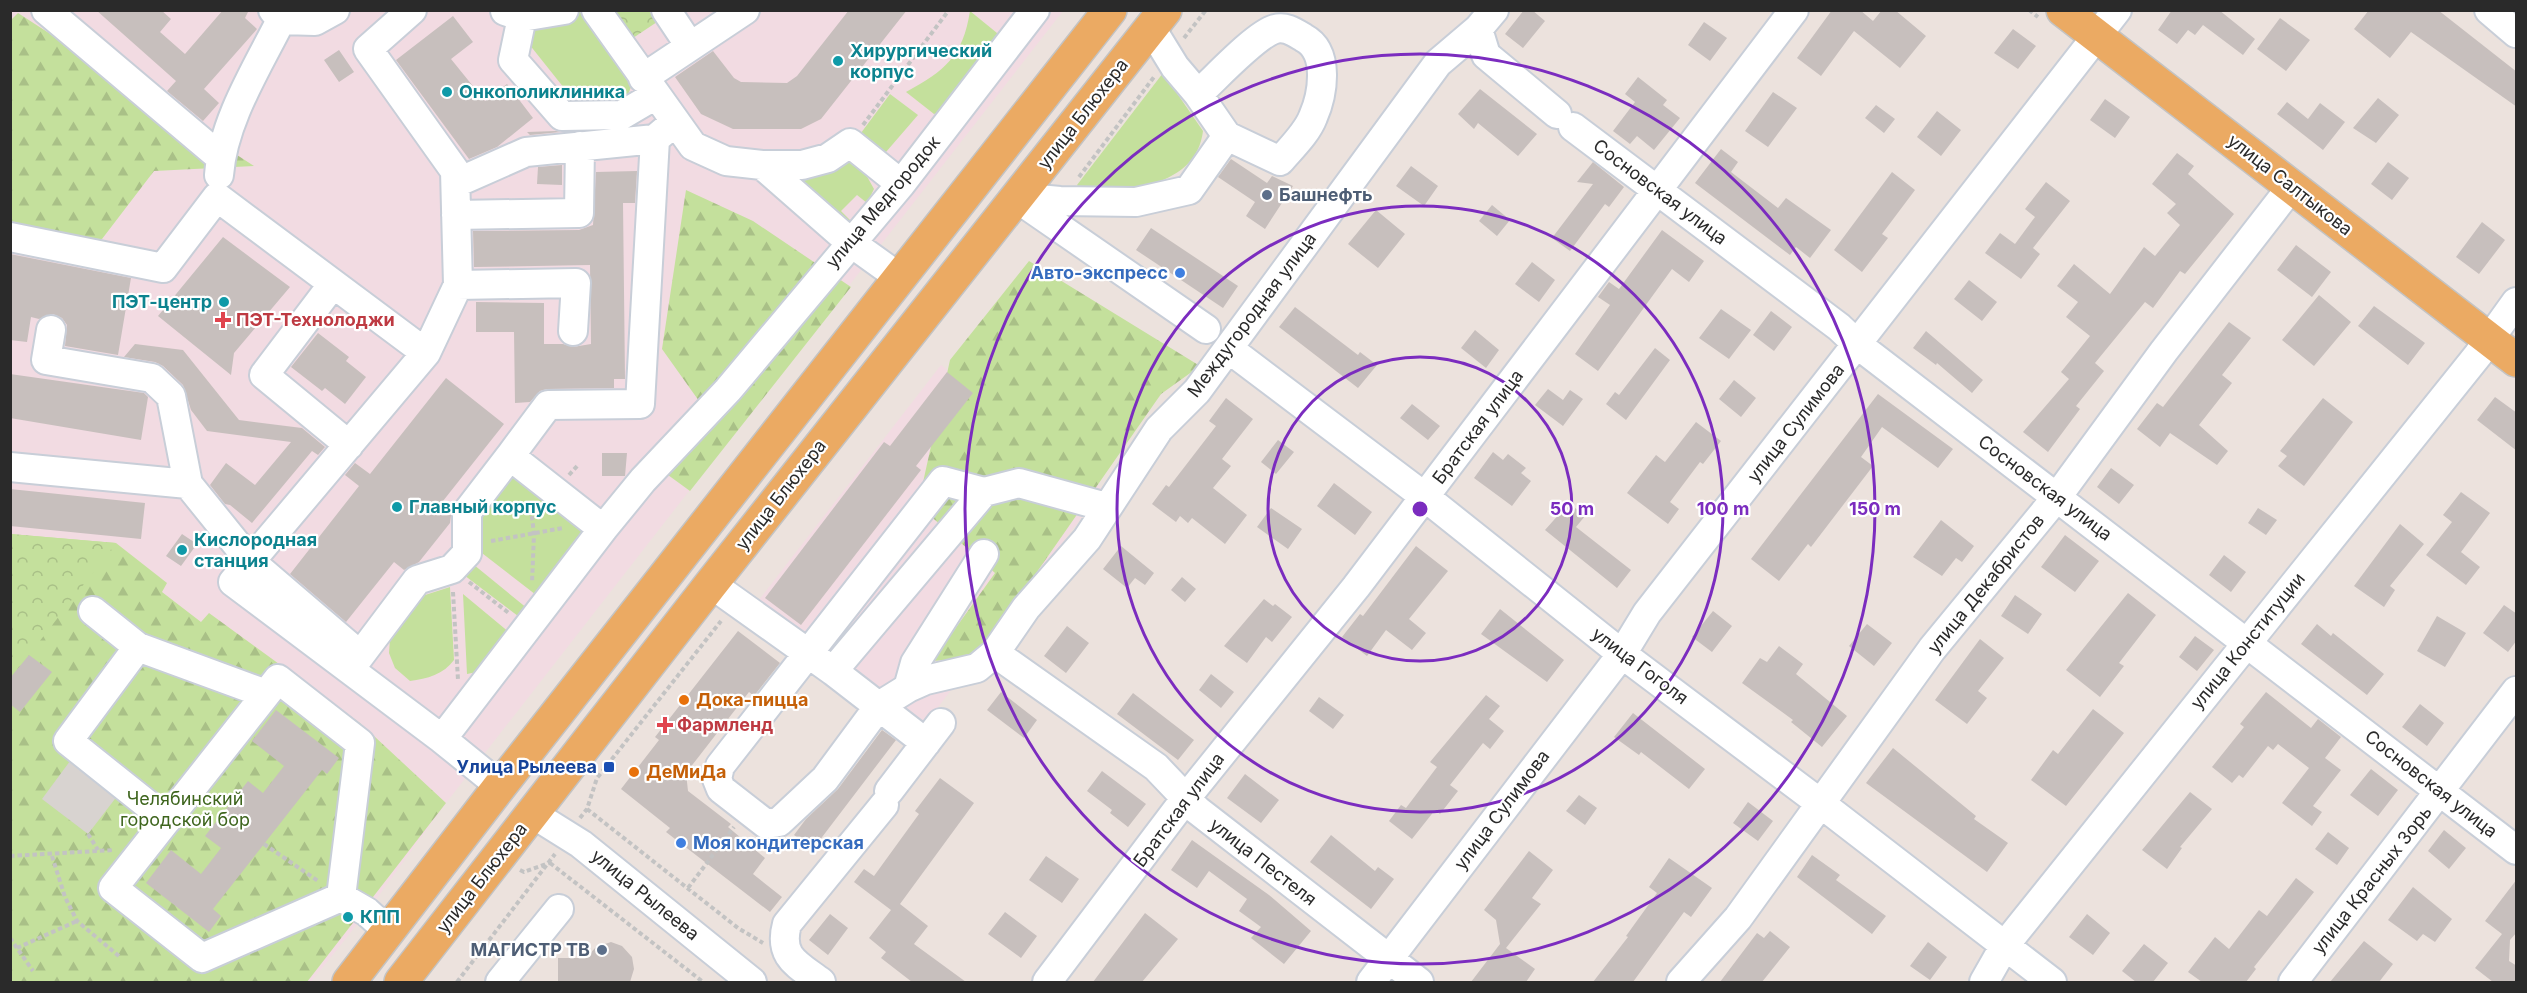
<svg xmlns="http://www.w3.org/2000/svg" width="2527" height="993" font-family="Inter,sans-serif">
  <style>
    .medical { fill: #f2dbe2 }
    .grass { fill: #c4e09c }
    .forest { fill: url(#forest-firs) }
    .park { fill: url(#park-crowns) }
    .plaza { fill: #d8d3d0 }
    .building { fill: #c7bfbd }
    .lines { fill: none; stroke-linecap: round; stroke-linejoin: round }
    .minor-casing { stroke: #c8ced8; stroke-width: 32 }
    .major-casing { stroke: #c3c3c3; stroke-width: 36 }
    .path { stroke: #c3c3c3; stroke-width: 4; stroke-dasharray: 4.5 3; stroke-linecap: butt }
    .minor { stroke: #fff; stroke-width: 28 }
    .major { stroke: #ebaa63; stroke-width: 33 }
    .ring { fill: none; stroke: #7b2cbf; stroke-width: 3 }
    .culture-dot { fill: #0f9aa8; stroke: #fff; stroke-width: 2 }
    .service-dot { fill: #5c6f8a; stroke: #fff; stroke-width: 2 }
    .shop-dot { fill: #3f7fe0; stroke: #fff; stroke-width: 2 }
    .health-dot { fill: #e0444e; stroke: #fff; stroke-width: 2 }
    .food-dot { fill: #e8710a; stroke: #fff; stroke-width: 2 }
    .transit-dot { fill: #1a4fb4; stroke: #fff; stroke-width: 2 }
    .labels { text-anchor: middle; stroke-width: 4.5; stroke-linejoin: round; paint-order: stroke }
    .culture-label { font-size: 18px; font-weight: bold; fill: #0d838f; stroke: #fff; text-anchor: start }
    .street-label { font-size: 18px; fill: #2a2a2a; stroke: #fff }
    .service-label { font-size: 18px; font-weight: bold; fill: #4e5e75; stroke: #fff; text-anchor: start }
    .shop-label { font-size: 18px; font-weight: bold; fill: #366cbe; stroke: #fff; text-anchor: end }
    .health-label { font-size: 18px; font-weight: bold; fill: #be3a42; stroke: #fff; text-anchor: start }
    .food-label { font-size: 18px; font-weight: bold; fill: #c56008; stroke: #fff; text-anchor: start }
    .transit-label { font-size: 18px; font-weight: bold; fill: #164399; stroke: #fff; text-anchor: end }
    .park-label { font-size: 18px; fill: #3e651d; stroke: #fff }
    .centre { fill: #7b2cbf; stroke: #fff; stroke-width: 3 }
    .ring-label { font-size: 18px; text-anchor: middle; font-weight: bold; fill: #7b2cbf; stroke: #fff; stroke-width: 4.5; stroke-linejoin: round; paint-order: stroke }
  </style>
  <defs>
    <pattern id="forest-firs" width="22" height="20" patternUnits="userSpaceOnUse" patternTransform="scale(1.5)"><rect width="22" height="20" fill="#c4e09c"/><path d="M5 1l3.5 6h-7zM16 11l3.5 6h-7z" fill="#a9c087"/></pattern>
    <pattern id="park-crowns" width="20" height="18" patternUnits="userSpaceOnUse" patternTransform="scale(1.5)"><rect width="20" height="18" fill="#c4e09c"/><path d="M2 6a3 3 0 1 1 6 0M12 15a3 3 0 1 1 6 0" fill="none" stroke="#a9c087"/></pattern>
  </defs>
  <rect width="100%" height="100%" fill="#ece2dd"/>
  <path class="medical" d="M10,11h1053l-617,792 -79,109 -56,70h-300v-746l91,3 52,-68 98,-5 -241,-90z
    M941,365l162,124 -183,242 -165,-126z"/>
  <path class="grass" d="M579,11l54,71 -6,15 -55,1 -47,-59 4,-19z
    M970,11l27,22 2,10 -51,66 -14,5 -28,-22c39,-21 57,-36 64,-81z
    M1163,73l40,58c-7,57 -78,60 -121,61l-5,-7z
    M890,94l28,21 -32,37 -8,2 -23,-13z
    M847,158l17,13 10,18 -7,14 -10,-8 -16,16 11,11 -7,5 -47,-39v-15z
    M516,474l72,57 -48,67 -62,-48v-32z
    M468,560l60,49 -6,10 -62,-47z
    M450,587l4,73c-10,14 -27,19 -44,21l-15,-13 -6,-15 1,-14 32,-43z
    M463,594l53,44 -24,31 -25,5z"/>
  <path class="forest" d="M18,13l236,153 -100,5 -52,68 -91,-3 -1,-215z
    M686,190l67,31 98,66 -161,204 -33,-24 42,-66 -37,-52z
    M1029,261l171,105 -39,28 -184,264 -45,3 63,-88 -77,-68 32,-145z
    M10,534l106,9 51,40 -5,9 39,30 8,-9 151,110 86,80 -139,179h-296z"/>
  <path class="park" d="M611,11h38l8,11 -27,18z
    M11,534l105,9 -105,135z"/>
  <path class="plaza" d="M73,757l45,38 -30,39 -46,-35z"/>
  <path class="building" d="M96,10h65l10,9 -11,13 25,22 38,-44h26l-4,8 12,11 -53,60 15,14 -16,18 -36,-30 9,-10z
    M849,10h58l-86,109 -20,10h-68l-32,-15 -26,-37 38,-26 21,27 7,4 46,1 10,-7z
    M1524,10h8l13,11 -22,27 -18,-14z
    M1832,10h28l13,11 9,-11h13l31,26 -26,32 -46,-37 -33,45 -24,-18z
    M2172,10h47l36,29 -12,16 -40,-30 -8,10 -7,-5 -11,14 -19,-14z
    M2369,10h69l79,62v35l-106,-75 -21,26 -36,-29z
    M453,16l20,26 -22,17 34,42 22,-17 26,34 -36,29 -28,12 -73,-99z
    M2280,18l30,22 -24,31 -29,-22z
    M1704,22l23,16 -17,23 -22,-16z
    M2013,29l23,17 -18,23 -24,-16z
    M339,50l15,22 -15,10 -15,-22z
    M1638,77l29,23 -4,5 17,13 -26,32 -17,-14 -7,8 -17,-13 22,-29 -10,-8z
    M1480,89l57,45 -19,22 -40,-33 -4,6 -16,-15z
    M1773,92l24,16 -29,39 -23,-16z
    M2378,98l21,17 -23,28 -23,-15z
    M2105,99l25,18 -15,21 -25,-18z
    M2287,102l21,17 12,-16 25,19 -22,28 -46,-36z
    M1876,105l19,14 -11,14 -19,-15z
    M1937,111l24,19 -20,26 -24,-19z
    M556,131l4,1 -30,3 -3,-3z
    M1721,149l17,13 -7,10 47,36 8,-10 45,32 -21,28 -14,-11 -6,8 -95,-72z
    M2177,153l17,13 -6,8 46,40 -49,60 -5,-3 -27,37 -8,-6 -50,61 9,8 -28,35 4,3 -32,43 -25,-20 46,-53 -8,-7 29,-36 -24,-19 12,-15 -21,-16 17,-22 36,30 34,-47 11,9 25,-31 -13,-12 9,-9 -24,-20z
    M1231,159l36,24 5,-7 21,10 -28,43 -19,-13 9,-14 -37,-25z
    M1593,162l31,25 -15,20 -4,-3 -35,47 -18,-13 41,-54 -16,-2z
    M2388,162l21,16 -17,22 -21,-16z
    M562,165v20l-25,-1 1,-17z
    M1411,166l27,20 -14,20 -28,-20z
    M637,171l-2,32h-12l2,176h-11v9l-67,1 -7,2 -10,11 -15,1 -1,-71h-38v-30l68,1v41h19l10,3 18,-3 -1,-79 -116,2 -1,-36 106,-1 14,-5 3,-53z
    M1892,172l23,18 -33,44 6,4 -26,34 -28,-22z
    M2046,182l24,19 -37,47 7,6 -19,25 -36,-26 15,-20 15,11 20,-27 -10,-8z
    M1492,205l18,15 -13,16 -18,-15z
    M1376,210l29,24 -27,34 -30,-24z
    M2482,222l23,18 -26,34 -23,-17z
    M1151,228l87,58 -15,22 -87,-58z
    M1662,230l42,31 -15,21 -17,-13 -74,102 -23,-17 35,-49 -12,-8 11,-15 10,7z
    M223,237l67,50 -56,66 -3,22 -73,-59z
    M2296,245l35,27 -19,25 -35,-27z
    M10,254l121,24 -13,77 -53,-9 2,-21 -5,-7 -9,-4 -14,5 -8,-2 -4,25 -17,-2z
    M1532,262l23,18 -16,22 -24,-18z
    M1969,280l28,22 -15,19 -28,-22z
    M2319,295l32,27 -37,44 -32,-26z
    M2374,306l51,37 -17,22 -50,-39z
    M1295,307l63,48 2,-3 17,13 -19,23 -79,-61z
    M1721,309l30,21 -22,29 -30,-21z
    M1771,311l21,16 -18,24 -21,-16z
    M2229,322l22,16 -29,37 10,8 -33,42 29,26 -11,14 -47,-32 -10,14 -23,-18 20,-26 6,4z
    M1475,330l24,20 -13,18 -25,-20z
    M1926,331l57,49 -11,13 -35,-30 -1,2 -23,-17z
    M318,333l31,24 -3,4 20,16 -21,27 -20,-16 -3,3 -31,-24z
    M135,344l48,6 56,70 63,8 23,19 -7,8 -6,-4 -60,72 -22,-18 -5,-1 -15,-19 16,-22 29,22 36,-43 -84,-11 -16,-21 -8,-25 -20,-19 -8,-4 -31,-5z
    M1655,348l15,12 -44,60 -20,-16 9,-12 4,3z
    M947,372l26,21 -57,73 5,4 -120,155 -36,-27 119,-156 6,4z
    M10,374l134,19 4,4 -7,43 -131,-22z
    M446,378l58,46 -61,77 9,7 -2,15 -31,39 -15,8 -10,-8 -48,60 -56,-48 69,-88 -14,-11 10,-12 15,11z
    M1734,380l22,18 -15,19 -22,-18z
    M1548,389l15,11 7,-10 13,9 -20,27 -28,-21z
    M1878,394l75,55 -15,19 -56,-41 -21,30 12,9 -62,81 -3,-3 -29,37 -28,-22z
    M2495,397l22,16v38l-40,-31z
    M1226,398l27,21 -31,40 9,7 -18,22 34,27 -22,29 -33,-26 -4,5 -8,-7 -4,6 -24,-18 14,-19 3,2 47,-61 -7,-5z
    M2323,398l30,24 -49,64 -26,-20 9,-10 -7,-5z
    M1412,404l28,22 -12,14 -28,-22z
    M1696,422l25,19 -18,23 -3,-2 -30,40 9,7 -11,15 -41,-31 29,-38 9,7z
    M1278,440l16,12 -18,22 -15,-12z
    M1493,452l10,8 5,-6 18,14 -5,5 10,8 -19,25 -38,-28z
    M602,453h25l-2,23h-23z
    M2111,468l23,17 -15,19 -22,-17z
    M1334,483l38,29 -17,23 -38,-29z
    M10,489l135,14 -4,36 -131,-13z
    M2461,492l29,21 -29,39 19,15 -14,18 -40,-30 26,-33 -9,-7z
    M1569,503l16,13 -9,11 55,43 -14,18 -72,-58z
    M1271,508l31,21 -14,20 -31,-22z
    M2258,508l19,12 -11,15 -18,-12z
    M1941,520l33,26 -12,16 -6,-4 -14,18 -29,-19z
    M2400,524l24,20 -34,42 5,4 -11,17 -30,-21z
    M182,534l15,10 -16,22 -15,-10z
    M2065,535l34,26 -24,31 -34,-25z
    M1121,546l33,27 -9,12 -10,-7 -8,10 -24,-19z
    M1416,546l32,25 -39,48 17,14 -14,17 -26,-20 -19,26 -25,-19 18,-23 3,2z
    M2224,555l22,17 -15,20 -22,-17z
    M1182,577l14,12 -11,13 -14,-12z
    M2128,593l28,22 -37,48 5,3 -24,31 -34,-27z
    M2015,595l27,19 -14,20 -27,-18z
    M1264,599l9,7 2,-2 17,13 -20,25 -6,-5 -19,26 -23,-17z
    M2504,605l13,9v26l-9,12 -25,-19z
    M1500,609l64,51 -17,22 -66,-48z
    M1713,611l19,15 -20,26 -20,-15z
    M2437,616l29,17 -21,34 -28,-16z
    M1867,624l25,19 -18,23 -25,-20z
    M2317,624l14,12 2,-3 51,41 -17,21 -66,-51z
    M1067,626l22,17 -23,30 -22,-17z
    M738,631l42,32 -26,33 -5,-4 -63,81 2,18 43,33 -3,3 37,31 -12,16 29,23 -12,15 -104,-80 4,-4 -49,-39 38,-49 -4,-3z
    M2195,636l19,14 -17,21 -18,-14z
    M1980,639l24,19 -26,33 9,7 -20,26 -32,-24z
    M1779,646l24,18 -7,10 51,42 -25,31 -31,-25 2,-2 -51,-37 18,-25 7,4z
    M29,655l23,17 -32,40 -10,-8v-26z
    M1211,674l23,18 -13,16 -22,-18z
    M1001,692l36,28 -13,18 -37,-28z
    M2266,692l45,36 7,-9 23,18 -16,21 16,12 -28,36 9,6 -10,14 -30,-23 27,-35 -31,-24 -5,6 -5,-4 -25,32 -4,-3 -7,8 -20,-16 32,-40 -4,-3z
    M1133,693l61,47 -16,20 -61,-46z
    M1486,695l14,11 -11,13 15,12 -14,18 -7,-6 -33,42 8,6 -18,23 -5,-4 -23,29 -23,-18 12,-16 5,3 31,-41 -7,-5z
    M1319,697l25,18 -11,14 -24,-18z
    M2420,704l24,19 -17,23 -25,-19z
    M2093,709l31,24 -58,73 -35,-26 22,-30 5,4z
    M276,710l63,48 -12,16 -5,-4 -109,139 8,7 -12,16 -63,-49 25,-33 30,24 20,-26 -16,-12 43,-55 15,12 21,-27 -32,-25z
    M1633,713l72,56 -16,20 -48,-37 -2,3 -25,-18z
    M882,730l14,10 -83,109 -19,-14 12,-16 32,-30z
    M1893,748l83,68 -2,3 34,24 -21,29 -121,-89z
    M2371,769l27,21 -20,26 -28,-21z
    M1102,771l44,33 -18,23 -18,-14 2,-3 -25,-19z
    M1245,774l34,26 -18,23 -34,-25z
    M940,778l34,25 -74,101 28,22 -14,18 52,38h-54l-31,-24 5,-6 -17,-14 22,-28 -37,-28 10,-13 10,7 45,-62 -4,-3z
    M2190,792l22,17 -32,38 2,1 -15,21 -25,-19z
    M1579,795l18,13 -12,17 -19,-14z
    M1748,802l25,19 -15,20 -25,-18z
    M2444,830l22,18 -17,21 -21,-18z
    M2328,832l21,16 -12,17 -22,-16z
    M1331,835l44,36 3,-4 16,12 -23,30 -61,-47z
    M1192,840l77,55 42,36 -27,33 -33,-26 10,-11 -22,-16 8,-12 -38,-28 -12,17 -26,-18z
    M1529,851l24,19 -21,28 9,6 -35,44 29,21 -9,13h-55l29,-38 -4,-24 -12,-10z
    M1812,855l28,20 -4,5 50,36 -14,18 -75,-57z
    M1046,856l33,23 -17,24 -33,-23z
    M1669,858l43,30 -21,29 -7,-5 -51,70h-40l35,-45 -2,-1 31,-43 -8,-6z
    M2296,878l18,14 -60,75 2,2 -10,13h-44l-14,-10 27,-35 14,12 30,-39 8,6z
    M2517,879v53l-7,8 -1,21 8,5v16h-24l-18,-14 27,-34 -17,-13z
    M2413,887l39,32 -17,23 -12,-8 -6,7 -29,-21z
    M1005,912l32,24 -16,22 -33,-24z
    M1145,913l33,26 -36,43h-49z
    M830,914l18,14 -20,27 -19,-15z
    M2087,914l23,19 -17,22 -24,-18z
    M1770,931l20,16 -28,35h-42l37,-49 7,5z
    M2364,941l29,23 -14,18h-49z
    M611,942l11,4 10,11 2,12 -4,13h-72v-24h28l10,-11z
    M1928,942l19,15 -17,23 -20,-14z
    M2144,944l24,19 -15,19h-17l-14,-11z"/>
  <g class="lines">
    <g class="minor-casing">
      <path id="minor" d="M46,10l174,147
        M273,10l8,10 34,1 20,-11
        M412,10l-44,39 87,122 3,114 -32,68
        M596,10l97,136 33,15 36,4h40l26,-7 22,-15 51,41
        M666,10l24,36
        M2489,10l27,23
        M505,11l17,6 42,-7
        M522,17l-9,43 49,56 60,-1 34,-20
        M1478,29l8,26 71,59
        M643,78l102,-68
        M1198,94c17,-15 57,-59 77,-65 11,-3 19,3 29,9 26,14 19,56 9,79 -6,16 -22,31 -33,44l-53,-25
        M1573,127l266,200 19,18 658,505
        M762,165l88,77 50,36
        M219,175c4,-54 38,-107 62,-155
        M456,183l70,-31 129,-13
        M1016,197l44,4 76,1 53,-12 38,-54 -29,-42 -23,-27 -24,-39
        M1018,199l188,130
        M456,215l123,-2 1,-67
        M10,237l153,31 54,-71 209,156 -193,229 209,157 58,47
        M333,284l-69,91 85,70
        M458,285l118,-2 -3,48
        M51,330l-5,30 106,18 19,18 17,88
        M1229,349l196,148 197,157 198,149 232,179
        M510,456l38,-51 92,-1 15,-265 20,-17
        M10,467l178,17 63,78 104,89
        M1106,507l-87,-24 -35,9 -41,-11 -223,285 -3,13 4,10 45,35 13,-2 46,-43 54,-73 29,-18 18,-8 51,-12 18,-15 31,-45 61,-69 72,-110 38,-38 241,-328 40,-34 16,-19
        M711,584l122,87 93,72
        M93,611l45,36
        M995,653l161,114 41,43 222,172
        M350,669l67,-89 35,-11 15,-16v-41l43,-56 93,73
        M833,671l151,-179
        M908,688l7,-25 69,-109
        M442,739l161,-210 40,-49 85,-90 173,-206 134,-174
        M889,791l52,-68
        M533,814l48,30 171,138
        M167,820l-99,-79 70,-94 128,47
        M341,897l19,-154 -82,-64 -165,209 89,70 139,-61 26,15 22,20
        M500,982l59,-73
        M821,982c-24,-18 -43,-25 -34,-58l97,-119
        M1047,982l139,-184 170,-211 438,-577
        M1371,982l251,-328 25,-41 470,-603
        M1681,982l57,-64 194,-269 125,-152 107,-146 128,-165
        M1984,982l21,-37 473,-590 38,-53
        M2293,982l223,-291"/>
    </g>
    <g class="major-casing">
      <path id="major" d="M2063,10l453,350
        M349,982l151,-196 610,-776
        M401,982l310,-398 454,-574"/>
    </g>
    <path class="path" d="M1312,10h12
      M2029,10l9,7
      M1184,38l22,-28
      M863,125l86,-115
      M1079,177l75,-100
      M569,475l10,-11
      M530,501l4,33 -2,49
      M491,541l72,-13
      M469,582l41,32
      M453,592l5,88
      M587,809l151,119 25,15
      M580,818l7,-9 10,-31 124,-157
      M88,834l10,16
      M264,844l54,37
      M10,856l104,-6
      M52,856l13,41 12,24 43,36
      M550,863l153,119
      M520,870l4,2 25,-9
      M688,888l46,-61
      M10,938l23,33
      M17,948l60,-27
      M457,982l98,-128"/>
    <use href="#minor" class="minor"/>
    <use href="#major" class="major"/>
  </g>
  <g class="ring">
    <circle cx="1420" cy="509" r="152"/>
    <circle cx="1420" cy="509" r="303"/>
    <circle cx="1420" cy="509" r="455"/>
  </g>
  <g class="culture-dot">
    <circle cx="838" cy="61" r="6"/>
    <circle cx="447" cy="92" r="6"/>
    <circle cx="224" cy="302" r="6"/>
    <circle cx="397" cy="507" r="6"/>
    <circle cx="182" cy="550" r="6"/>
    <circle cx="348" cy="917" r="6"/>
  </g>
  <g class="service-dot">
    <circle cx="1267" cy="195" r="6"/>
    <circle cx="602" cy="950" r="6"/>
  </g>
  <g class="shop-dot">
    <circle cx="1180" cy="273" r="6"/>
    <circle cx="681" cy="843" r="6"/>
  </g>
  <g class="health-dot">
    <path d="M220 311h6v6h6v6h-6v6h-6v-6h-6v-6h6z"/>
    <path d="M662 716h6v6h6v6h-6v6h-6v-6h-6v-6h6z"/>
  </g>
  <g class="food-dot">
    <circle cx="684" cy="700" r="6"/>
    <circle cx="634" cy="772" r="6"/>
  </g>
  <rect class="transit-dot" x="603" y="761" width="12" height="12" rx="3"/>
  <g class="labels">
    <g class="culture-label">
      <text x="850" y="57">Хирургический<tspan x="850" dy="21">корпус</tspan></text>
      <text x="459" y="98">Онкополиклиника</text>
      <text x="212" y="308" text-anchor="end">ПЭТ-центр</text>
      <text x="409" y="513">Главный корпус</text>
      <text x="194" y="546">Кислородная<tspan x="194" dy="21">станция</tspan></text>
      <text x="360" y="923">КПП</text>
    </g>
    <g class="street-label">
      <text transform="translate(1083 114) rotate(-52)" y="6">улица Блюхера</text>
      <text transform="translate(2290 185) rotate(38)" y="6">улица Салтыкова</text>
      <text transform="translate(1660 192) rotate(37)" y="6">Сосновская улица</text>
      <text transform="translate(883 202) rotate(-50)" y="6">улица Медгородок</text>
      <text transform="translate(1252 315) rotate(-53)" y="6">Междугородная улица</text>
      <text transform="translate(1796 423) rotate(-52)" y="6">улица Сулимова</text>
      <text transform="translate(1478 427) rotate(-53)" y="6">Братская улица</text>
      <text transform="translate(2045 488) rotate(37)" y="6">Сосновская улица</text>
      <text transform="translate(781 495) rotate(-52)" y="6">улица Блюхера</text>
      <text transform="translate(1986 584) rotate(-51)" y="6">улица Декабристов</text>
      <text transform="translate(2248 641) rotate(-51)" y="6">улица Конституции</text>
      <text transform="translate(1640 666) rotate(37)" y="6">улица Гоголя</text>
      <text transform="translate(2431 784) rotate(38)" y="6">Сосновская улица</text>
      <text transform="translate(1179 810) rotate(-53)" y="6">Братская улица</text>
      <text transform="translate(1502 810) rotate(-53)" y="6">улица Сулимова</text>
      <text transform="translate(1263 862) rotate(38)" y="6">улица Пестеля</text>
      <text transform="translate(482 878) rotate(-52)" y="6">улица Блюхера</text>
      <text transform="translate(2372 880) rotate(-52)" y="6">улица Красных Зорь</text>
      <text transform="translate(645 895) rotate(39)" y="6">улица Рылеева</text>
    </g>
    <g class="service-label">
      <text x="1279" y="201">Башнефть</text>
      <text x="590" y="956" text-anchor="end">МАГИСТР ТВ</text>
    </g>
    <g class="shop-label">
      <text x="1168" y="279">Авто-экспресс</text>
      <text x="693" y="849" text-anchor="start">Моя кондитерская</text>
    </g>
    <g class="health-label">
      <text x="236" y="326">ПЭТ-Технолоджи</text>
      <text x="677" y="731">Фармленд</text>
    </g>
    <g class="food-label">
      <text x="696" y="706">Дока-пицца</text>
      <text x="646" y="778">ДеМиДа</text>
    </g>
    <g class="transit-label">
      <text x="597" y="773">Улица Рылеева</text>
    </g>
    <g class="park-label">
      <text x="185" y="805">Челябинский<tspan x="185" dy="21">городской бор</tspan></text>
    </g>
  </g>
  <circle cx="1420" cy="509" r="9" class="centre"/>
  <g class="ring-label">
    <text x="1572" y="515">50 m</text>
    <text x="1723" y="515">100 m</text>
    <text x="1875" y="515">150 m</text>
  </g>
  <rect width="2527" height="993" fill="none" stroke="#2a2a2a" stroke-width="24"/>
</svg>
